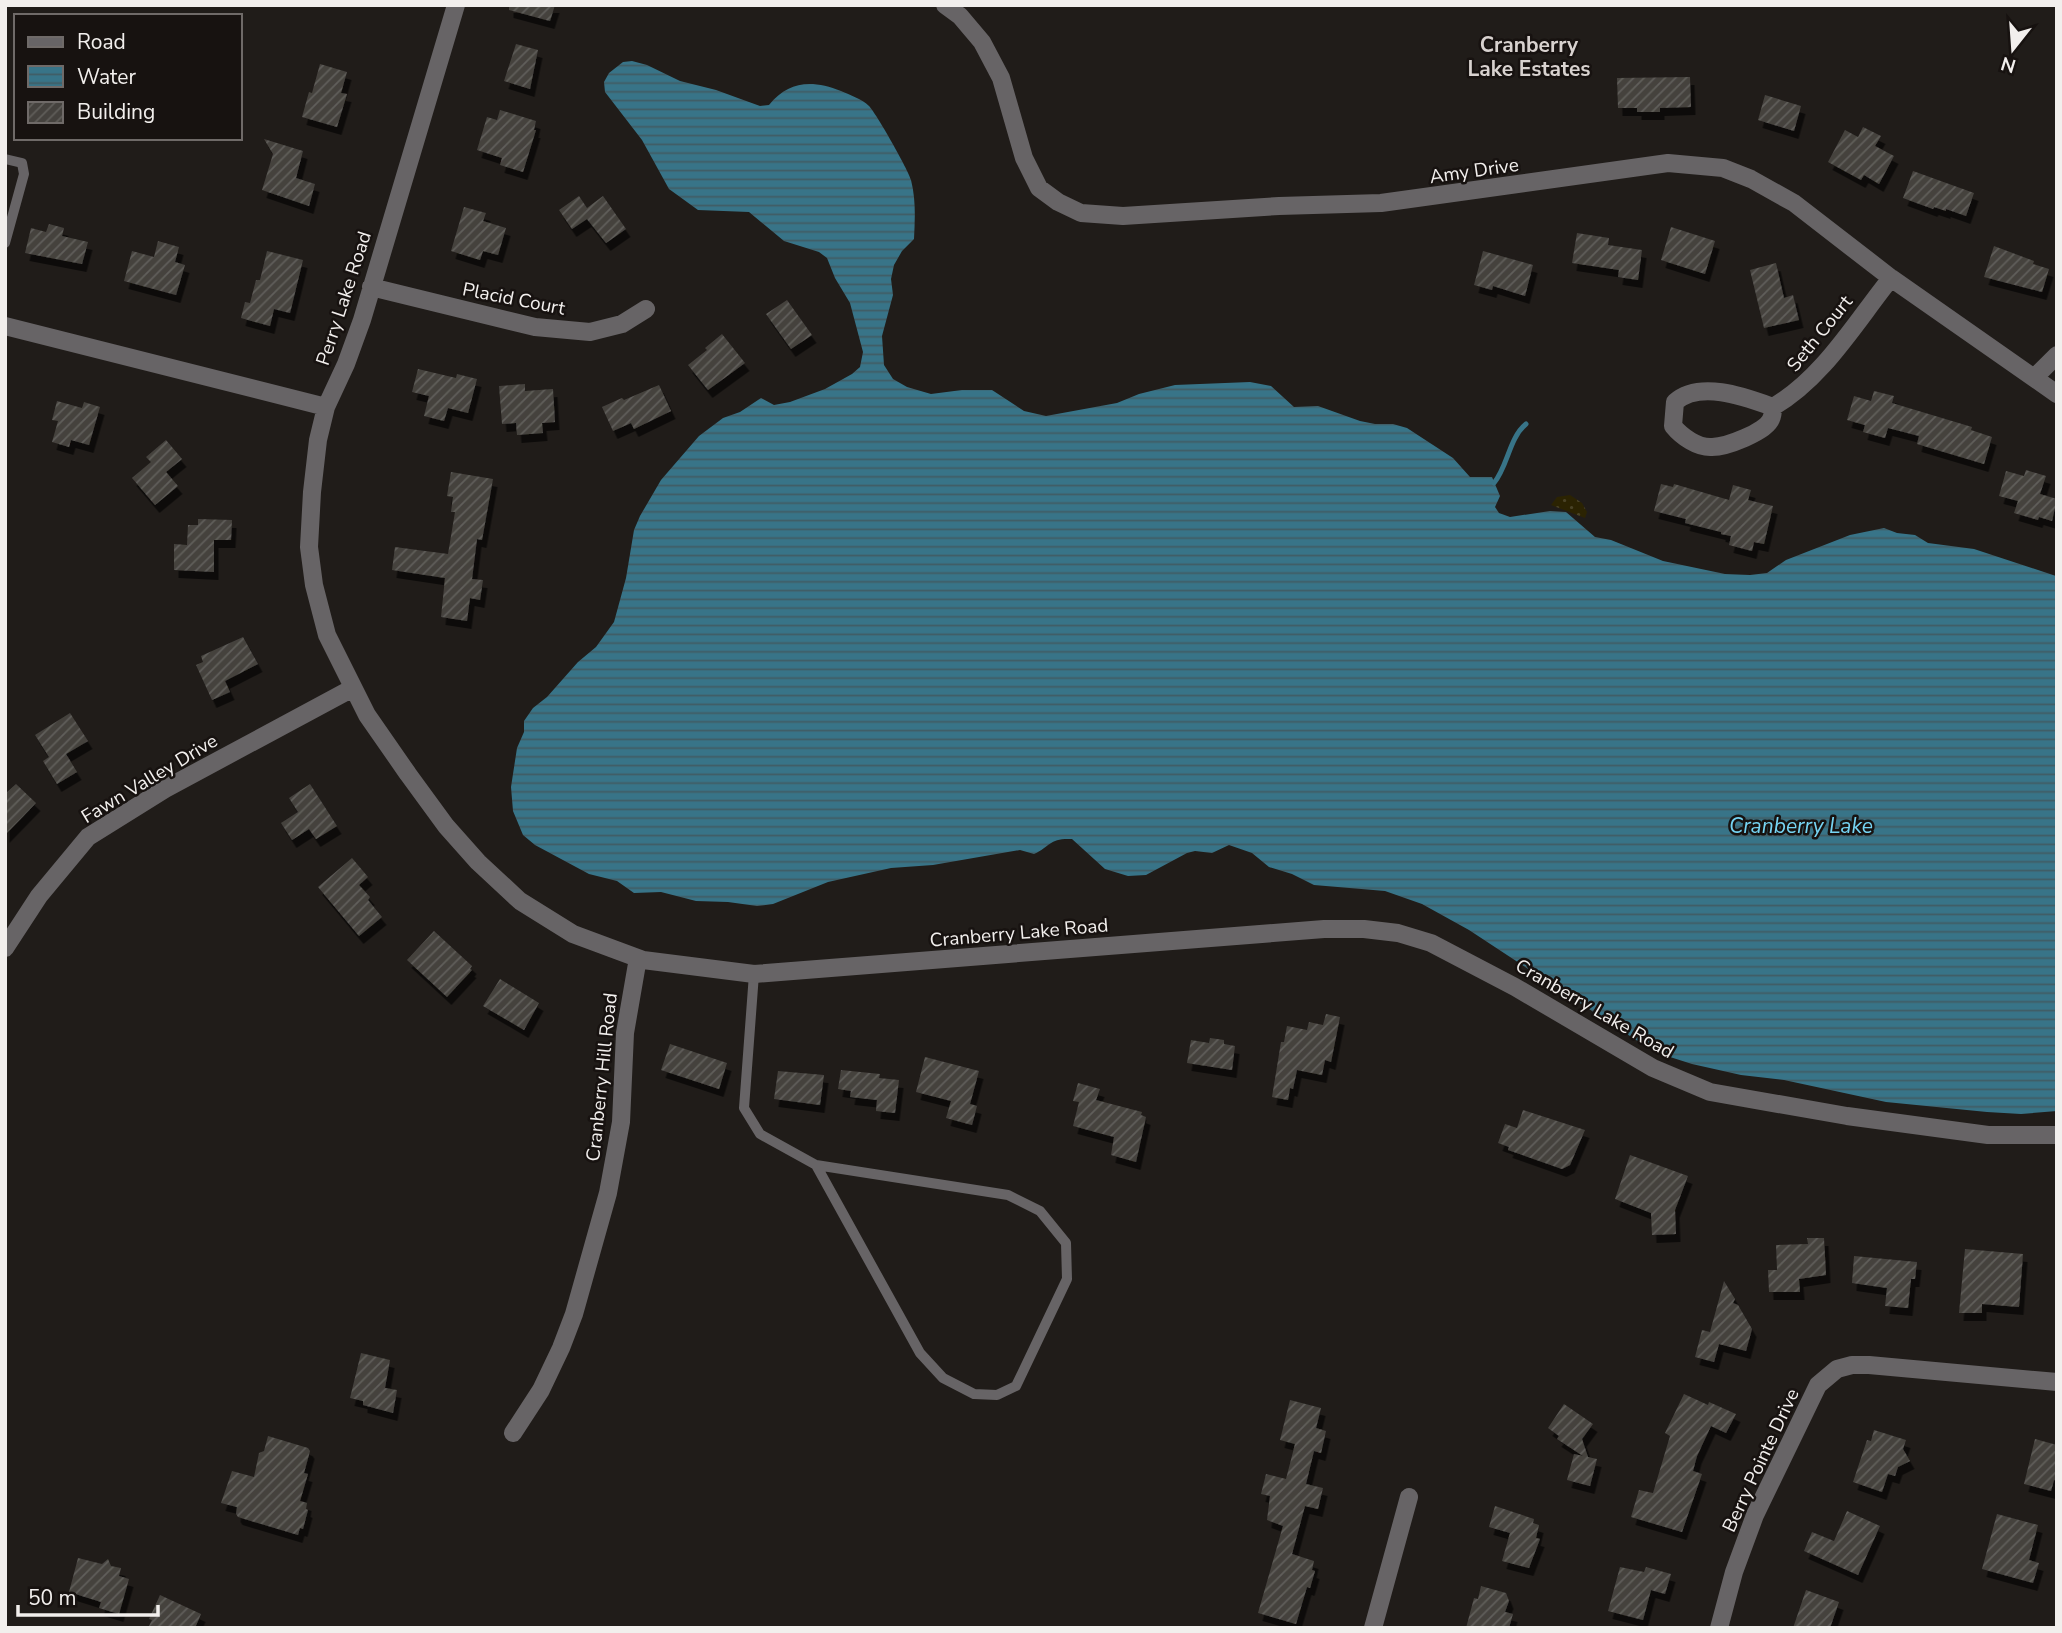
<svg xmlns="http://www.w3.org/2000/svg" width="2062" height="1633" font-family="'Nunito Sans',sans-serif">
  <style>
    .sand { fill: url(#sand-dots) }
    .water { fill: url(#water-rules) }
    .lines { fill: none; stroke-linecap: round; stroke-linejoin: round }
    .stream { stroke: #387488; stroke-width: 5 }
    .building { fill: url(#building-hatch); filter: url(#shadow) }
    .lane { stroke: #676466; stroke-width: 10 }
    .street { stroke: #676466; stroke-width: 18 }
    .labels { text-anchor: middle; stroke-width: 5; stroke-linejoin: round; paint-order: stroke }
    .street-label { font-size: 19px; fill: #f2efed; stroke: #171210 }
    .neighbourhood-label { font-size: 21px; font-weight: bold; fill: #d8d2cf; stroke: #171210 }
    .water-label { font-size: 21px; font-style: italic; fill: #76d4f3; stroke: #171210 }
  </style>
  <defs>
    <pattern id="sand-dots" width="8" height="8" patternUnits="userSpaceOnUse" patternTransform="scale(1.75)"><rect width="8" height="8" fill="#2b2302"/><path d="M2 2h.1M6 6h.1" fill="none" stroke="#4a4327" stroke-width="1.8" stroke-linecap="round"/></pattern>
    <pattern id="water-rules" width="6" height="5" patternUnits="userSpaceOnUse" patternTransform="scale(1.75)"><rect width="6" height="5" fill="#387488"/><path d="M0 2.5h6" fill="none" stroke="#415c64"/></pattern>
    <pattern id="building-hatch" width="6" height="6" patternUnits="userSpaceOnUse" patternTransform="scale(1.75)"><rect width="6" height="6" fill="#45423e"/><path d="M-1 1l2-2M0 6l6-6M5 7l2-2" fill="none" stroke="#605e5a"/></pattern>
    <filter id="shadow"><feDropShadow dx="4.5" dy="8" stdDeviation="0" flood-color="#0009"/></filter>
  </defs>
  <rect width="100%" height="100%" fill="#201c19"/>
  <path class="sand" d="M1570,495l12,8 5,9 -2,6 -34,-13 6,-8z"/>
  <path class="water" d="M632,61l15,4 33,16 36,9 44,16 9,-1c20,-25 44,-25 72,-14 9,4 21,8 28,15 7,7 40,65 42,74 5,20 4,39 3,59l-12,12 -8,14 -3,14 2,16 -11,41 2,29 9,14 14,8 24,7 31,-4h30l32,21 22,5 71,-13 22,-9 36,-9 75,-3 21,4 23,21 24,-1 42,15 15,3h18l14,4 46,30 17,19h22l8,19 -5,11 4,6 11,4 40,-6 16,1 29,25 16,3 52,21 62,13 25,1 17,-2 19,-13 64,-25 34,-7 13,5 18,2 13,8 46,6 82,27 1,535 -36,3 -34,-2 -101,-10 -102,-22 -43,-5 -49,-11 -22,-7 -34,-17 -167,-110 -47,-26 -37,-13 -71,-6 -22,-11 -23,-7 -17,-14 -23,-8 -17,8 -17,-2 -8,2 -41,22 -18,1 -23,-7 -33,-30c-23,-1 -21,7 -38,15l-14,-4 -87,15 -42,3 -63,14 -55,22 -16,2 -29,-4 -32,-1 -35,-9 -27,1 -17,-12 -28,-7 -54,-29 -12,-10 -10,-24 -2,-24 6,-39 7,-16v-11l9,-13 14,-11 31,-35 18,-15 18,-25 12,-44 8,-48 6,-14 21,-36 38,-44 24,-18 17,-6 21,-14 13,7 16,-3 35,-13 27,-15 8,-7 3,-15 -13,-49 -15,-25 -8,-20 -8,-6 -35,-11 -35,-29 -51,-2 -29,-21 -27,-49 -37,-48 -1,-10 5,-9 14,-11z"/>
  <g class="lines">
    <path class="stream" d="M1494,483c14,-17 15,-45 32,-59"/>
  </g>
  <path class="building" d="M509,5h46l-5,16 -41,-11z
    M516,44l22,6 -8,39 -26,-8z
    M320,64l27,8 -6,21 6,1 -10,33 -35,-10 7,-25 3,1z
    M1690,77l1,30 -31,1v4h-23v-4h-19l-1,-30z
    M1765,95l36,11 -7,25 -36,-11z
    M500,110l36,11 -2,9h2l-13,42 -23,-7 2,-7 -25,-8 10,-33 10,3z
    M1863,127l18,9 -6,10 19,10 -15,28 -15,-9 -3,5 -33,-18 17,-32 13,7z
    M264,139l39,12 -7,27 19,6 -6,22 -47,-16 11,-36z
    M1913,171l61,22 -8,23 -20,-7v2l-12,-4 -1,2 -30,-11z
    M579,196l8,12 16,-12 23,33 -20,14 -19,-24 -15,10 -13,-19z
    M464,207l22,6 -3,8 23,7 -8,27 -15,-4 -3,9 -29,-9z
    M49,224l15,4 -2,8 26,6 -6,22 -57,-11 6,-25 15,4z
    M1671,227l44,14 -10,33 -44,-14z
    M1577,233l32,5 -1,7 34,5 -4,30 -20,-3 1,-7 -47,-7z
    M158,241l21,6 -4,15 10,3 -9,30 -52,-14 8,-30 22,6z
    M1994,246l40,15 -1,3 16,5 -7,23 -58,-15z
    M267,251l36,9 -13,53 -16,-4 -4,17 -29,-8 4,-16 5,1 6,-23h4z
    M1483,251l50,14 -8,31 -32,-10 -1,4 -18,-5z
    M1776,263l8,35 9,-3 6,25 -35,8 -14,-58z
    M787,300l25,35 -21,14 -25,-35z
    M722,334l23,29 -37,27 -20,-25 19,-15 -2,-2z
    M418,369l38,9 1,-4 20,5 -9,34 -20,-5 -4,13 -20,-5 5,-20 -17,-4z
    M525,384v7l28,-2 2,33 -13,1 1,10 -26,2 -1,-12 -14,1 -3,-38z
    M659,385l12,26 -37,18 -3,-6 -18,8 -11,-24 20,-9 2,2z
    M1874,391l20,5 -2,7 80,24 -1,3 21,7 -8,27 -67,-20 2,-8 -31,-8 -3,10 -22,-6 2,-7 -18,-5 7,-24 17,5z
    M57,401l25,7 2,-6 16,5 -11,38 -18,-5 -2,7 -17,-5 6,-21 -6,-1z
    M166,440l16,19 -16,13 12,14 -23,19 -23,-27 19,-16 -5,-5z
    M2026,470l20,6 -6,18 17,5 -5,22 -13,-4 -1,3 -24,-7 4,-12 -19,-5 7,-25 18,5z
    M451,472l42,7 -11,61 -5,-1 -5,40 11,1 -3,20 -10,-2 -3,23 -26,-4 4,-39 -53,-8 3,-23 53,7 7,-42h-4l2,-15 -6,-1z
    M1661,484l12,3 1,-3 55,16 4,-15 18,5 -3,10 25,6 -9,38 -10,-2 -2,9 -23,-6 2,-9 -10,-2v-2l-36,-9 1,-4 -32,-8z
    M198,519l34,1 -1,20h-17v32l-40,-2v-26l13,1 1,-20h10z
    M243,637l15,27 -33,17 5,11 -18,8 -16,-35 7,-3 -2,-6z
    M70,713l18,28 -22,13 11,18 -20,12 -14,-23 6,-4 -14,-22z
    M16,784l20,19 -31,32v-41z
    M310,784l27,42 -21,13 -7,-10 -17,11 -11,-17 17,-11 -9,-14z
    M352,858l16,19 -9,8 11,12 -2,3 14,17 -23,19 -41,-49z
    M434,931l38,35 -2,3 2,1 -25,27 -40,-37z
    M500,979l39,24 -15,27 -41,-24z
    M1326,1014l14,3 -9,45 -6,-2 -3,15 -25,-5 -4,19 -3,-1 -2,12 -16,-3 9,-55h3l3,-16 20,4 2,-8 14,3z
    M1210,1038l14,2v4l11,2 -3,24 -45,-7 4,-23 18,3z
    M670,1044l57,19 -8,26 -58,-19z
    M925,1057l54,14 -9,33 7,2 -5,19 -26,-7 5,-17 -35,-9z
    M841,1070l39,4 -1,4 20,2 -4,33 -19,-2 1,-11 -27,-3 1,-6 -13,-2z
    M778,1071l46,4 -4,30 -46,-6z
    M1078,1083l22,6 -4,11 46,12 -1,3 5,2 -10,45 -25,-7 3,-18 -41,-11 6,-24 -6,-1z
    M1523,1110l62,20 -15,35 -8,4 -54,-19 1,-3 -11,-4 7,-19 12,4z
    M1630,1155l58,21 -13,34 1,24 -24,1 -1,-22 -36,-14z
    M1807,1238h17l2,37 -27,4 1,13h-31l-1,-22h9l-1,-25 32,-1z
    M1965,1249l58,5 -4,53 -37,-3v9h-23z
    M1854,1256l63,6 -2,17h-4l-3,29 -23,-2 2,-18 -35,-5z
    M1724,1281l11,18 -2,4 5,2 14,24 -6,22 -27,-7 -5,18 -19,-5 7,-27 8,2z
    M361,1353l29,7 -5,28 12,2 -4,23 -30,-8v-4l-13,-3z
    M1684,1394l24,11 1,-3 27,12 -10,19 -15,-7 -14,30 -4,15 9,3 -20,58 -51,-15 8,-27 14,3 17,-57 -5,-3z
    M1290,1400l31,8 -5,20 10,3 -5,22 -7,-2 -8,33 17,4 -5,21 -13,-3 -13,48 22,7 -2,9 3,1 -5,17 -3,-1 -11,37 -38,-11 25,-87 -16,-6 3,-24 -9,-2 5,-20 20,5 9,-35 -15,-4z
    M1564,1404l29,20 -11,15 6,18 9,2 -7,27 -23,-6 7,-26 9,2 -26,-17 2,-3 -11,-8z
    M1874,1430l32,10 -3,9 7,12 -12,6 -3,9 -7,-2 -6,18 -29,-10 14,-42 4,1z
    M268,1436l40,12 2,3 -6,22 4,1 -8,27 7,2 -1,6 2,1 -5,19 -3,-1 -2,7 -60,-18 -2,-3 1,-7 -16,-4 11,-32 22,6 5,-24 5,-2z
    M2035,1439l22,6v36l-3,-1 -3,11 -27,-7z
    M1495,1506l39,13 -1,4 6,2 -3,13 4,1 -11,29 -27,-7 8,-28 -21,-6z
    M1847,1511l33,15 -22,49 -54,-24 8,-19 22,9z
    M1997,1514l41,11 -9,35 10,3 -6,20 -51,-14z
    M78,1558l24,6 6,-5 3,7 10,2 -2,8 10,3 -10,35 -20,-6 2,-6 -32,-10z
    M1620,1567l24,5 2,-5 25,7 -6,20 -14,-4 -8,30 -35,-9z
    M1481,1586l25,7 3,8 -4,11 8,2 -4,14h-43l8,-30 4,1z
    M1806,1590l33,12 -9,26h-37z
    M160,1595l41,19 -6,14h-47l4,-8 -3,-1z"/>
  <g class="lines">
    <path class="lane" d="M5,159l17,4 2,11 -19,69
      M754,974l-10,134 16,26 56,31 192,30 32,16 26,32 1,36 -51,107 -19,9 -23,-1 -31,-16 -23,-25 -104,-188"/>
    <path class="street" d="M456,5l-94,315 -16,44 -20,43 -8,33 -6,52 -3,55 5,38 13,50 40,80 41,59 38,52 32,36 42,39 53,33 70,26 111,14 570,-45h40l34,4 33,10 84,44 138,81 57,24 137,24 141,19h69
      M945,5l15,11 22,26 19,36 23,80 15,30 19,14 23,11 42,3 156,-10 102,-3 287,-40 55,5 28,11 43,24 97,75 166,116
      M371,287l164,40 55,5 32,-8 24,-15
      M5,326l321,81
      M2035,377l22,-22
      M1773,407c0,4 0,8 -2,12 -5,13 -45,28 -59,28 -14,1 -30,-10 -39,-21l2,-24c25,-22 70,-5 98,5 50,-29 82,-84 118,-129
      M5,948l34,-52 49,-59 77,-48 188,-101
      M513,1433l28,-43 20,-42 13,-34 34,-121 13,-71 4,-89 13,-75
      M1373,1628l36,-131
      M1719,1628l15,-56 21,-57 63,-130 19,-16 15,-4h17l188,17"/>
  </g>
  <g class="labels">
    <g class="street-label">
      <text transform="translate(1474 170) rotate(-8)" y="7">Amy Drive</text>
      <text transform="translate(343 298) rotate(-72)" y="7">Perry Lake Road</text>
      <text transform="translate(514 298) rotate(11)" y="7">Placid Court</text>
      <text transform="translate(1819 333) rotate(-51)" y="7">Seth Court</text>
      <text transform="translate(149 778) rotate(-31)" y="7">Fawn Valley Drive</text>
      <text transform="translate(1019 932) rotate(-5)" y="7">Cranberry Lake Road</text>
      <text transform="translate(1595 1008) rotate(30)" y="7">Cranberry Lake Road</text>
      <text transform="translate(601 1077) rotate(-84)" y="7">Cranberry Hill Road</text>
      <text transform="translate(1760 1460) rotate(-65)" y="7">Berry Pointe Drive</text>
    </g>
    <g class="neighbourhood-label">
      <text x="1529" y="52">Cranberry<tspan x="1529" dy="24">Lake Estates</tspan></text>
    </g>
    <g class="water-label">
      <text x="1801" y="833">Cranberry Lake</text>
    </g>
  </g>
  <rect width="2062" height="1633" fill="none" stroke="#f2efed" stroke-width="14"/>
  <rect x="14" y="14" width="228" height="126" fill="#171210" stroke="#6f6a68" stroke-width="2"/>
  <rect x="28" y="37" width="35" height="10" fill="#676466" stroke="#6f6a68" stroke-width="2"/>
  <text x="77" y="49" font-size="21" fill="#f2efed">Road</text>
  <rect x="28" y="66" width="35" height="21" fill="url(#water-rules)" stroke="#6f6a68" stroke-width="2"/>
  <text x="77" y="84" font-size="21" fill="#f2efed">Water</text>
  <rect x="28" y="102" width="35" height="21" fill="url(#building-hatch)" stroke="#6f6a68" stroke-width="2"/>
  <text x="77" y="119" font-size="21" fill="#f2efed">Building</text>
  <g transform="translate(2013 49) rotate(197)" stroke="#171210" stroke-width="5" paint-order="stroke">
  <path d="M0-5L12 26L0 18L-12 26Z" fill="#f2efed"/>
  <text y="-10" font-size="19" font-weight="bold" text-anchor="middle" fill="#f2efed">N</text>
  </g>
  <path d="M18 1605v10h140v-10" fill="none" stroke="#f2efed" stroke-width="3.5"/>
  <text x="28" y="1605" font-size="21" fill="#f2efed" stroke="#171210" stroke-width="5" paint-order="stroke">50 m</text>
</svg>
